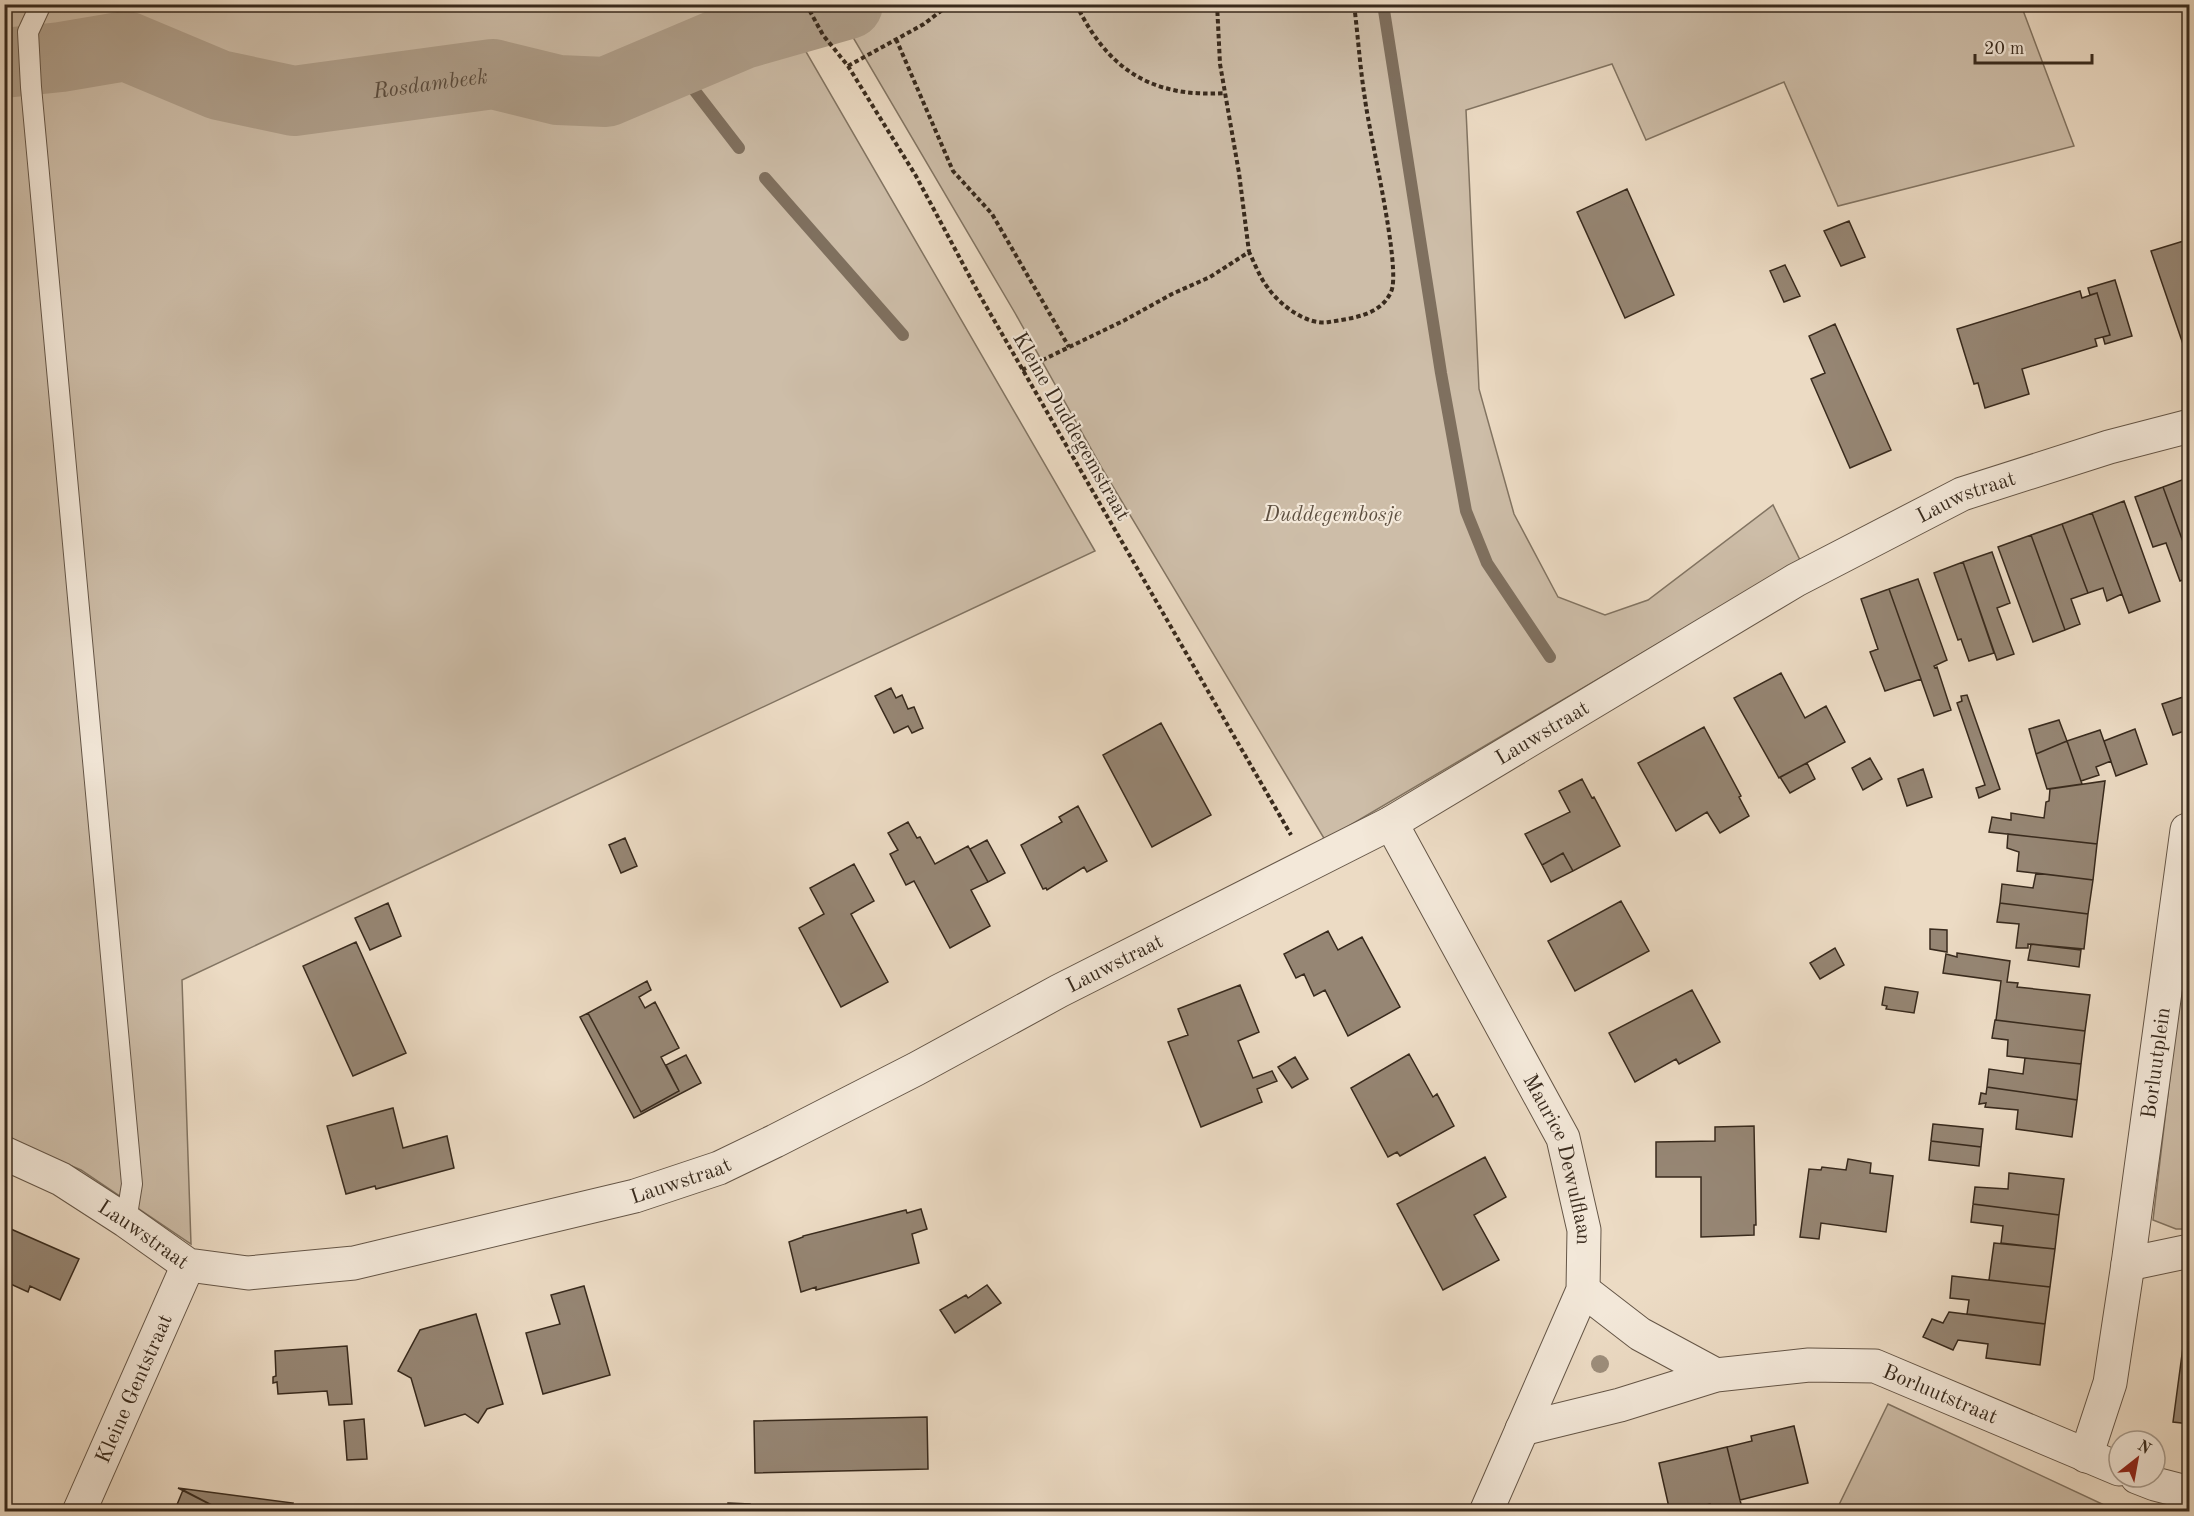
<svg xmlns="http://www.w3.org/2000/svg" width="2194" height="1516" font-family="'Old Standard TT',serif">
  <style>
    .green { fill: #cdbda8; stroke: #827462; stroke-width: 1.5 }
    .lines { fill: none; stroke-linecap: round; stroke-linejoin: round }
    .stream { stroke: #7f705f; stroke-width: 12 }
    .river { stroke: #af9f8b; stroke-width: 70 }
    .building { fill: #968674; stroke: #382a1d; stroke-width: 1.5 }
    .service-casing { stroke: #655647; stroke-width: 22 }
    .minor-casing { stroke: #655647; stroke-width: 35 }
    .path { stroke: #382a1d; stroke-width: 4; stroke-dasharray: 4.5 3; stroke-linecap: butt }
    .service { stroke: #f3e8d9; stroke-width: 20 }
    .minor { stroke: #f3e8d9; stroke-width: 33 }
    .tree { fill: #9d8e7b }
    .labels { text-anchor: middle; stroke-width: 4.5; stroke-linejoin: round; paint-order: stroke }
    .street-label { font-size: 21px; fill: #382a1d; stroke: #f3e8d9 }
    .park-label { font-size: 21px; font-style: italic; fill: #5d4f40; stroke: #f3e8d9 }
    .water-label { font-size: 22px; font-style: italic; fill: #5c4d3e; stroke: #f3e8d9 }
  </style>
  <rect width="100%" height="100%" fill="#ecdbc4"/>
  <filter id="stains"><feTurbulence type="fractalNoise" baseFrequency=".00333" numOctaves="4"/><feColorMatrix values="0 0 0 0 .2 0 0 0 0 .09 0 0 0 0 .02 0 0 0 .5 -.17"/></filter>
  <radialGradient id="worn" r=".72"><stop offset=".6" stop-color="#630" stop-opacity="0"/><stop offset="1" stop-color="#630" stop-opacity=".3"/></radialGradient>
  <path class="green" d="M4,5h775l316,546 -913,429 9,264 -110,-74 -76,-32z
    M834,5h1187l53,141 -236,60 -54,-124 -138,58 -34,-76 -146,46 13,279 35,125 44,83 47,18 43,-15 125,-95 27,55 -475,280 -222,-370 -88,-157z
    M2189,916v313h-13l-23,-9z
    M1888,1404l229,107h-281z"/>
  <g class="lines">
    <path class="stream" d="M1383,4l58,369 25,138 21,52 63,94
      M674,64l65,84
      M765,178l138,157"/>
    <path class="river" id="s1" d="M4,63l57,-6 65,-11 93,39 75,16 199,-27 65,16 48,2 137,-58 105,-30"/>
  </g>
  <path class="building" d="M1627,189l47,106 -49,23 -48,-106z
    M1849,221l16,36 -24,9 -17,-35z
    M2190,239v106l-6,2 -33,-96z
    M1785,265l15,31 -16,6 -14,-31z
    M2115,280l17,56 -27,8 -2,-7 7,-2 -13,-42 -7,2 -2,-7z
    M2080,291l2,7 15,-5 13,42 -15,4 2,7 -75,23 7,25 -44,14 -7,-25 -4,1 -17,-55z
    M1835,324l56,126 -41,18 -39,-89 14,-6 -16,-37z
    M2190,477v84l-27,-74z
    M2163,487l27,74v16l-10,4 -14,-38 -13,4 -18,-50z
    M2124,501l36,100 -31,12 -37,-100z
    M2092,513l30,81 -15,7 -4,-13 -15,5 -26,-69z
    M2062,524l26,69 -17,6 9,25 -15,6 -34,-95z
    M2031,535l34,95 -32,12 -35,-95z
    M1992,552l18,51 -13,5 17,46 -17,6 -34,-98z
    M1963,562l31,91 -25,8 -8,-22 -3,1 -24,-67z
    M1918,579l29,81 -13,6 1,2 2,-1 14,43 -17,6 -45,-127z
    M1889,589l32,90 -36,12 -15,-39 8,-3 -17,-50z
    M1781,673l24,45 21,-12 19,36 -66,36 -45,-80z
    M891,688l5,10 6,-3 6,14 6,-2 9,21 -11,5 -4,-7 -14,7 -19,-37z
    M1967,695l33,94 -21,9 -3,-10 9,-3 -28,-82 5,-2 -1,-5z
    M2183,697l7,20v12l-17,6 -11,-31z
    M2059,720l8,21 -31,13 -7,-25z
    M1161,723l50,92 -59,32 -49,-92z
    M1704,727l37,69 -2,1 10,19 -29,17 -13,-21 -31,19 -38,-68z
    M2135,729l12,35 -31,12 -12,-35z
    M2100,730l11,31 -15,6 3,8 -18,6 -14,-40z
    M2067,741l15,43 -35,5 -11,-35z
    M1870,758l12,21 -19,11 -11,-22z
    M1807,763l8,16 -25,14 -10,-16z
    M1923,769l9,28 -25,9 -9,-27z
    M1582,779l10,19 2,-1 26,49 -47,25 -10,-18 -21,12 -17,-31 45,-22 -11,-21z
    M2105,781l-8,63 -108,-12 3,-15 19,3v-7l33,5 2,-16 3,-1 1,-12z
    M1078,806l29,55 -20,11 -3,-5 -37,23 -1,-2 -3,1 -22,-44 41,-23 -3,-5z
    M908,822l9,16 3,-1 15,27 33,-18 20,36 -17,8 19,36 -40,22 -36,-67 -8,4 -16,-31 8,-4 -10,-17z
    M2008,834l89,10 -4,36 -76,-9 2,-19 -12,-4z
    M625,838l12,28 -16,7 -12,-28z
    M987,840l18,33 -17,9 -18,-33z
    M1563,853l10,18 -22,11 -9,-17z
    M854,864l20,37 -23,13 37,68 -47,25 -42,-79 25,-14 -14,-26z
    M2036,873l57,7 -5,34 -88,-11 2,-19 31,4z
    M1621,901l28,50 -74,40 -27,-50z
    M388,903l13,33 -31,14 -15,-32z
    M2000,903l88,11 -4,35 -56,-5v4h-12l3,-24 -22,-2z
    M1930,929l17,1v22l-17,-3z
    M1328,931l10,19 24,-13 38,70 -52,29 -23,-46 -11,6 -10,-22 -8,4 -12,-24z
    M356,942l50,111 -53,23 -50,-110z
    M2031,944l50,6 -2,17 -51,-7z
    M1835,948l9,17 -24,14 -10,-16z
    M1957,953l53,8 -3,21 11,1 -1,4 73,8 -5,36 -89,-11 5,-39 -58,-8 3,-19 11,3z
    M647,981l4,9 -12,7 6,11 10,-6 24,46 -18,9 18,34 -38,21 -53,-99z
    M1240,985l19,47 -21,9 15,37 19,-7 5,10 -20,8 5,13 -61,25 -33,-85 20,-7 -10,-26z
    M1885,987l33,5 -4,21 -28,-4 1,-3 -5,-1z
    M1692,990l28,52 -41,22 -3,-5 -41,23 -26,-49z
    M588,1013l53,99 38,-21 -13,-26 20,-10 15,28 -67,35 -54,-101z
    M1995,1020l90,11 -4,33 -74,-8 1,-16 -16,-2z
    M1409,1054l24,43 4,-3 17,32 -54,30 -3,-4 -9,5 -37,-69z
    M1295,1057l13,22 -16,9 -14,-21z
    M2025,1058l56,6 -4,36 -90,-13 2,-18 34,5z
    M1987,1087l90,13 -5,37 -56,-8 2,-19 -33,-3 1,-4 -7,1 2,-11 5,1z
    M393,1108l10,40 44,-12 7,32 -78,21 -1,-3 -29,8 -19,-68z
    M1933,1124l50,5 -2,18 -50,-6z
    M1754,1126l2,99h-2v10l-53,2v-60h-45v-35l59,-1v-14z
    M1931,1141l50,6 -2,19 -50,-6z
    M1485,1157l21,40 -32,18 25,45 -56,30 -46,-86z
    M1848,1159l23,4 -1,10 23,3 -7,56 -65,-9 -2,16 -19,-2 9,-68 12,1 1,-3 24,3z
    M2009,1173l55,6 -5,36 -86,-11 2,-17 33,2z
    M1973,1204l86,11 -4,34 -54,-6 2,-17 -32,-4z
    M921,1209l6,20 -15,5 7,29 -103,27v-3l-15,5 -12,-50 14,-5v-1l103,-26 1,3z
    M4,1226l75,33 -19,41 -30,-14 -2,6 -24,-11z
    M1994,1243l61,6 -5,38 -61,-7z
    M1952,1276l98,11 -5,37 -78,-10 2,-14 -19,-2z
    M987,1285l14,18 -46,30 -15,-23 26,-15 2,3z
    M584,1286l26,89 -67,19 -17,-61 34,-9 -9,-29z
    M1949,1312l96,12 -5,41 -54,-7 2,-14 -30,-4 -5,10 -30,-13 9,-18 11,4z
    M476,1314l27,90 -16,5 -9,14 -13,-9 -40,12 -14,-48 -13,-7 22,-41z
    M2187,1317h3v107l-17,-2z
    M347,1346l5,58 -23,1 -2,-14 -49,3 -1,-12 -4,1v-6l3,-1 -1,-25z
    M927,1417l1,52 -173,4 -1,-52z
    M364,1419l3,40 -20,1 -3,-39z
    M1794,1426l14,57 -68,17 -13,-53 25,-6 -1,-5z
    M1727,1447l16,65h-32l-1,-8 -31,8h-9l-11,-49z
    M178,1488l115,15 -4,9h-64z
    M183,1490l42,22h-51z
    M728,1503l22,1v8h-22z"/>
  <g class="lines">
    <g class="service-casing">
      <path id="service" d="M41,4l-13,28 3,55 101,1097 -6,37"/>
    </g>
    <g class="minor-casing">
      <g id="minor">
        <path id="s2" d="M1391,823l172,315 21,92 -1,60 -97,222"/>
        <path id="s3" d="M4,1153l57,26 65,42 62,44 60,8 106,-10 281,-67 84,-28 56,-27 141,-72 143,-78 332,-168 405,-243 166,-86 147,-47 81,-21"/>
        <path d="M2128,1264l62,-13"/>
        <path d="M1583,1290l57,44 76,41"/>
        <path id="s4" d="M1522,1429l98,-24 96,-30 93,-10 66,1 244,103"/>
        <path id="s5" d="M2086,1456l24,-73 18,-119 59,-434 3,-1"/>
        <path d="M2137,1477l18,7 35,9"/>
        <path id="s6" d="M79,1512l109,-247"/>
      </g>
    </g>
    <path class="path" d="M806,4l17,31 25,31 68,110 63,118 312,541
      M1076,4c32,66 76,94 149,89
      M1217,4l3,60 19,109 10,79
      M896,39l57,132 39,43 77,133
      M848,66l76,-42 26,-20
      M1022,370l103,-50 47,-26 38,-17 39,-25c6,12 11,26 19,36 12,17 39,38 61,34 23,-4 51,-6 62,-30 11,-23 -22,-159 -26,-193 -5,-31 -7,-63 -11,-95"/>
    <use href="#service" class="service"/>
    <use href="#minor" class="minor"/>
  </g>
  <circle class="tree" cx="1600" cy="1364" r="9"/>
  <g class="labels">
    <g class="street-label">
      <text transform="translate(1072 426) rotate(60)" y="7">Kleine Duddegemstraat</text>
      <text dy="7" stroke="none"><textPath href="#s3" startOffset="2178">Lauwstraat</textPath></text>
      <text dy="7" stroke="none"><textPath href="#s3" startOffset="1692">Lauwstraat</textPath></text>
      <text dy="7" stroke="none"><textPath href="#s3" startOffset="1206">Lauwstraat</textPath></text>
      <text dy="7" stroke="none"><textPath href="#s5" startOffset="400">Borluutplein</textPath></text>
      <text dy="7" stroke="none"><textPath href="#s2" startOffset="378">Maurice Dewulflaan</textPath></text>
      <text dy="7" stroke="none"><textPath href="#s3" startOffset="720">Lauwstraat</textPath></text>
      <text dy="7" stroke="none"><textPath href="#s3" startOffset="162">Lauwstraat</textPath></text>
      <text dy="7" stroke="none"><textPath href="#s6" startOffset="135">Kleine Gentstraat</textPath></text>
      <text dy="7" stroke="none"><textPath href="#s4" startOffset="432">Borluutstraat</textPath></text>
    </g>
    <g class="park-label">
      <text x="1333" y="521">Duddegembosje</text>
    </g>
    <g class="water-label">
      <text dy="8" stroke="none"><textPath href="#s1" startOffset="438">Rosdambeek</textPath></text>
    </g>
  </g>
  <rect width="2194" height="1516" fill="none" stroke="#ecdbc4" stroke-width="24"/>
  <rect x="6" y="6" width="2182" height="1504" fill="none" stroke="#382a1d" stroke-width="3"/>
  <rect x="12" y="12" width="2170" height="1492" fill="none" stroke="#382a1d" stroke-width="1.5"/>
  <g transform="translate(2137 1459) rotate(31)"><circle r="28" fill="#f3e8d9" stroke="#a89c8e" stroke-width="1.5"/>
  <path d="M0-4.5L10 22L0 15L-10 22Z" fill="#8f2418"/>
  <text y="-9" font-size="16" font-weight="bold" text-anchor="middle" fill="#382a1d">N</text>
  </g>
  <path d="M1975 54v9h117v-9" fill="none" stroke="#382a1d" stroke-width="3"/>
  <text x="1984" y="54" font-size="18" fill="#382a1d" stroke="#f3e8d9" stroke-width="4.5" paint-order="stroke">20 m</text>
  <rect width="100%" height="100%" filter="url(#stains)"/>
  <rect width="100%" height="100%" fill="url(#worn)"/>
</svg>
